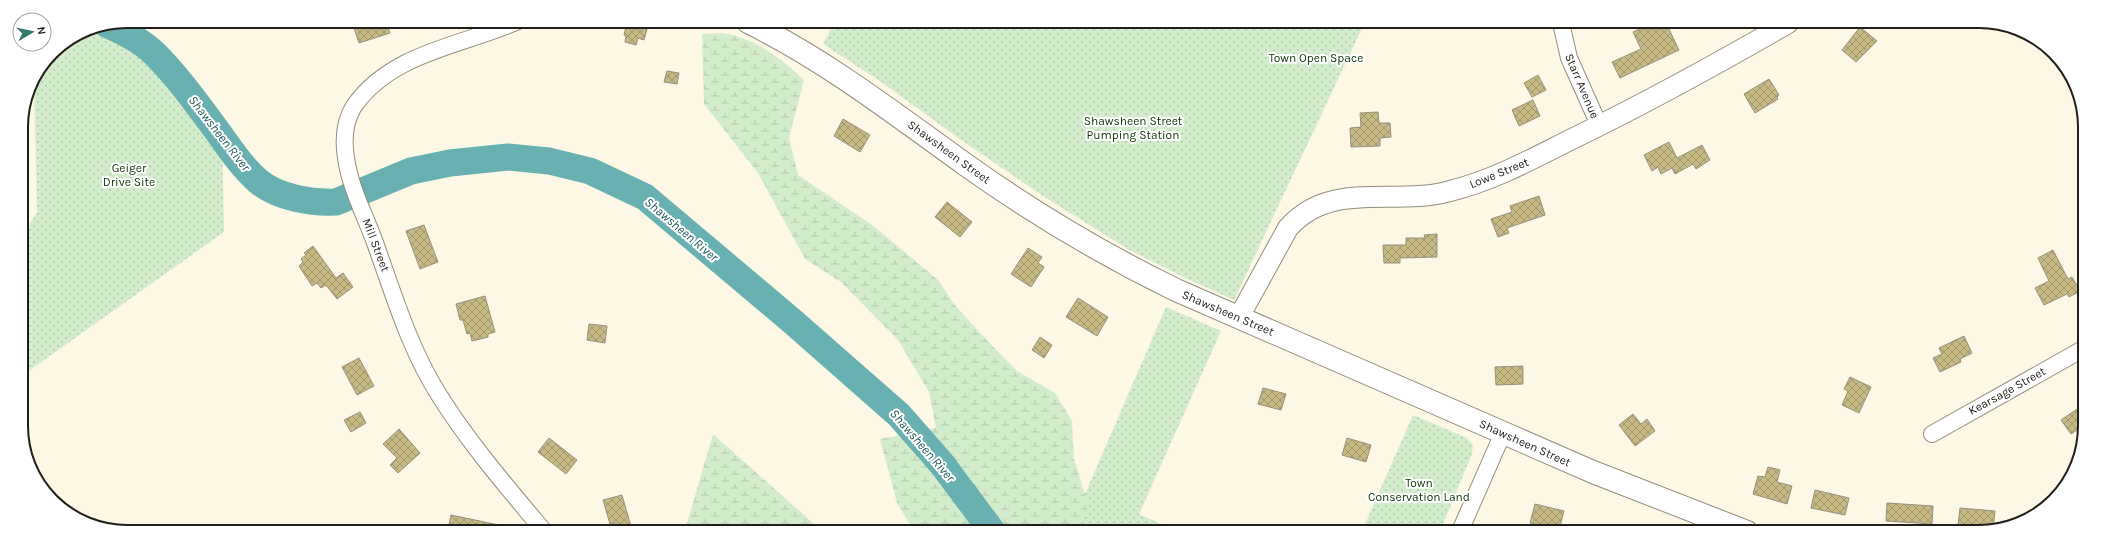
<svg xmlns="http://www.w3.org/2000/svg" width="2106" height="553" font-family="Karla,sans-serif">
  <style>
    .grass { fill: url(#grass-dots) }
    .wetland { fill: url(#wetland-marsh) }
    .lines { fill: none; stroke-linecap: round; stroke-linejoin: round }
    .river { stroke: #68b0b2; stroke-width: 27 }
    .building { fill: url(#building-cross-hatch); stroke: #969180 }
    .minor-casing { stroke: #928e7d; stroke-width: 18 }
    .tertiary-casing { stroke: #928e7d; stroke-width: 22 }
    .secondary-casing { stroke: #928e7d; stroke-width: 24 }
    .minor { stroke: #fff; stroke-width: 16 }
    .tertiary { stroke: #fff; stroke-width: 20 }
    .secondary { stroke: #fff; stroke-width: 22 }
    .labels { text-anchor: middle; stroke-width: 4; stroke-linejoin: round; paint-order: stroke }
    .park-label { font-size: 12px; fill: #0f3204; stroke: #fff }
    .street-label { font-size: 12px; fill: #211f19; stroke: #fff }
    .water-label { font-size: 13px; font-style: italic; fill: #1d5b5c; stroke: #fff }
    .rim { fill: none; stroke: #211f19; stroke-width: 2 }
  </style>
  <defs>
    <pattern id="grass-dots" width="8" height="8" patternUnits="userSpaceOnUse"><rect width="8" height="8" fill="#d3eccc"/><path d="M2 2h.1M6 6h.1" fill="none" stroke="#b5caaf" stroke-width="1.8" stroke-linecap="round"/></pattern>
    <pattern id="wetland-marsh" width="20" height="14" patternUnits="userSpaceOnUse"><rect width="20" height="14" fill="#d3eccc"/><path d="M1 5h8M5 5V1M11 12h8M15 12V8" fill="none" stroke="#b5caaf"/></pattern>
    <pattern id="building-cross-hatch" width="8" height="8" patternUnits="userSpaceOnUse"><rect width="8" height="8" fill="#c7b983"/><path d="M0 0l8 8M0 8l8-8" fill="none" stroke="#a1966a"/></pattern>
  </defs>
  <rect width="100%" height="100%" fill="#fdf8e5"/>
  <path class="grass" d="M835,22h530l-131,278 -53,-24 -55,-28 -86,-54 -83,-57 -77,-56 -57,-37z
    M104,26l41,24 24,21 53,67 2,94 -201,143 -1,-138 15,-25 -3,-133 18,-27 35,-23z
    M1166,307l55,24 -82,183 38,17h-108z
    M1413,415l54,23 6,7 -1,9 -32,77h-78z"/>
  <path class="wetland" d="M95,27l-3,6 -25,22 -19,4c9,-14 32,-29 47,-32z
    M702,34c8,0 17,-1 25,0 27,4 58,27 77,46l-15,58 9,37 74,50 66,55 16,24 29,32 34,35 38,22 17,28 2,38 14,45 -6,27h-168l-17,-28 -17,-64 56,-11 -7,-36 -31,-52 -57,-58 -36,-23 -47,-86 -54,-69z
    M713,434l109,97 -137,-1z"/>
  <g class="lines">
    <path class="river" d="M108,25c16,7 34,16 47,29 23,23 43,51 63,78 12,17 24,35 40,49 20,17 54,22 78,21l75,-31 39,-8 58,-6 41,4 41,10 55,26 147,124 107,94 43,49 50,67"/>
  </g>
  <path class="building" d="M364,21h22l4,12 -31,10 -6,-18z
    M627,22h22l-5,18 -6,-2 -2,7 -11,-3 1,-6 -2,-1z
    M1653,23h13l13,27 -59,28 -8,-16 29,-13 -8,-17z
    M1860,27l17,14 -21,21 -14,-12z
    M667,71l12,2 -2,11 -13,-2z
    M1538,75l8,15 -14,7 -8,-14z
    M1769,79l10,16 -2,2 1,2 -23,14 -11,-19z
    M1533,100l7,16 -21,10 -7,-16z
    M1378,112l1,11h11l1,14 -11,1v8l-29,1 -1,-19 11,-1 -1,-14z
    M843,119l27,16 -10,17 -26,-16z
    M1669,142l8,16 25,-13 8,15 -14,9 -3,-5 -18,10 -3,-6 -11,6 -3,-7 -6,4 -8,-16z
    M1539,196l6,19 -38,13 2,5 -11,4 -7,-18 21,-7 -2,-6z
    M947,202l25,20 -12,15 -25,-20z
    M424,225l14,37 -18,7 -14,-38z
    M1437,234v23l-37,1v5h-16l-1,-18h23v-7h19l-1,-3z
    M313,246l23,32 7,-5 10,14 -16,12 -11,-14 -5,3 -4,-5 -5,3 -13,-20 4,-4 -2,-3 5,-4 -2,-2z
    M1028,248l14,9 -4,6 6,4 -13,20 -20,-13z
    M2053,250l15,29 4,-2 8,14 -11,6 -2,-3 -23,11 -9,-17 14,-7 -11,-23z
    M485,296l10,36 -7,2v3l-16,4 -2,-8 -3,1 -4,-14h-3l-4,-16z
    M1078,298l30,19 -11,19 -31,-19z
    M589,324l18,2 -2,17 -18,-3z
    M1964,336l8,17 -12,6 1,3 -21,10 -7,-14 9,-4 -3,-6z
    M1040,337l12,8 -8,13 -12,-8z
    M359,358l15,28 -17,9 -15,-28z
    M1523,366v18l-27,1 -1,-18z
    M1850,377l21,10 -12,26 -17,-8 6,-14 -4,-2z
    M1263,388l23,6 -5,16 -23,-6z
    M2083,405v21l-12,8 -10,-14z
    M360,412l6,11 -15,9 -7,-12z
    M1633,414l8,10 6,-5 8,12 -20,15 -16,-21z
    M399,429l21,24 -22,20 -8,-8 7,-7 -14,-14z
    M549,438l28,22 -11,14 -28,-22z
    M1347,438l24,7 -5,17 -24,-7z
    M1768,467l12,3 -3,12 15,4 -5,18 -34,-10 5,-18 7,1z
    M1815,490l34,8 -4,17 -34,-7z
    M622,495l10,35h-14l-3,-7 -5,1 -7,-24z
    M1887,503l46,3 -1,18 -46,-3z
    M1535,504l29,7 -5,19 -29,-7z
    M1960,508l35,3 -2,17 -35,-2z
    M451,515l48,10 -1,5h-50z"/>
  <g class="lines">
    <g class="minor-casing">
      <path id="minor" d="M518,21c-56,25 -126,31 -164,85 -10,16 -11,33 -8,52 4,29 18,55 28,82 19,52 35,108 65,155 30,48 68,92 104,135
        M1561,23l8,35 30,67
        M1932,434l151,-85
        M1460,531l43,-98"/>
    </g>
    <g class="tertiary-casing">
      <path id="tertiary" d="M1239,317l49,-89c43,-49 106,-21 162,-37 44,-11 82,-32 122,-52 74,-36 145,-75 216,-116"/>
    </g>
    <g class="secondary-casing">
      <path id="secondary" d="M748,22c79,39 147,92 218,143 69,49 134,88 210,125l417,182 154,60"/>
    </g>
    <use href="#minor" class="minor"/>
    <use href="#tertiary" class="tertiary"/>
    <use href="#secondary" class="secondary"/>
  </g>
  <g class="labels">
    <g class="park-label">
      <text x="1316" y="62">Town Open Space</text>
      <text x="1133" y="125">Shawsheen Street<tspan x="1133" dy="14">Pumping Station</tspan></text>
      <text x="129" y="172">Geiger<tspan x="129" dy="14">Drive Site</tspan></text>
      <text x="1419" y="487">Town<tspan x="1419" dy="14">Conservation Land</tspan></text>
    </g>
    <g class="street-label">
      <text transform="translate(1582 86) rotate(67)" y="4">Starr Avenue</text>
      <text transform="translate(949 152) rotate(36)" y="4">Shawsheen Street</text>
      <text transform="translate(1499 173) rotate(-22)" y="4">Lowe Street</text>
      <text transform="translate(376 245) rotate(69)" y="4">Mill Street</text>
      <text transform="translate(1228 313) rotate(23)" y="4">Shawsheen Street</text>
      <text transform="translate(2007 391) rotate(-29)" y="4">Kearsage Street</text>
      <text transform="translate(1525 443) rotate(24)" y="4">Shawsheen Street</text>
    </g>
    <g class="water-label">
      <text transform="translate(220 133) rotate(52)" y="5">Shawsheen River</text>
      <text transform="translate(682 229) rotate(40)" y="5">Shawsheen River</text>
      <text transform="translate(923 445) rotate(49)" y="5">Shawsheen River</text>
    </g>
  </g>
  <path d="M0 0H2106V553H0ZM127 28H1979A99 99 0 0 1 2078 127V426A99 99 0 0 1 1979 525H127A99 99 0 0 1 28 426V127A99 99 0 0 1 127 28Z" fill="#fff" fill-rule="evenodd"/>
  <path class="rim" d="M127 28H1979A99 99 0 0 1 2078 127V426A99 99 0 0 1 1979 525H127A99 99 0 0 1 28 426V127A99 99 0 0 1 127 28Z"/>
  <g transform="translate(32 32) rotate(81)"><circle r="19" fill="#ffffff" stroke="#a6a5a3"/>
  <path d="M0-3L7 15L0 10L-7 15Z" fill="#33796e"/>
  <text y="-6" font-size="11" font-weight="bold" text-anchor="middle" fill="#211f19">N</text>
  </g>
</svg>
